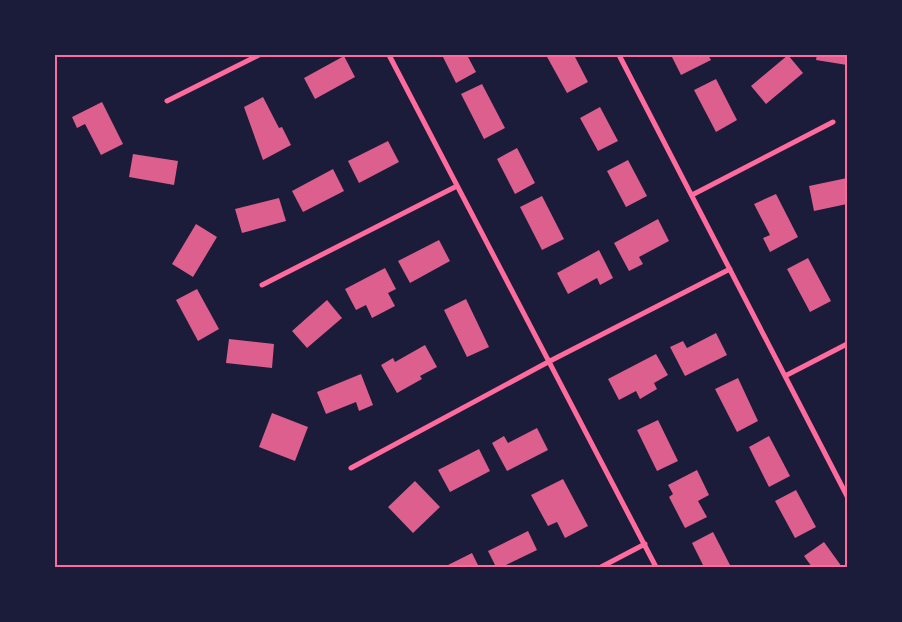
<svg xmlns="http://www.w3.org/2000/svg" width="902" height="622" font-family="Mulish,sans-serif">
  <style>
    .building { fill: #dd5f8e }
    .lines { fill: none; stroke-linecap: round; stroke-linejoin: round }
    .minor { stroke: #ff6b9d; stroke-width: 5 }
    .neatline { fill: none; stroke: #ff6b9d; stroke-width: 2 }
  </style>
  <rect width="100%" height="100%" fill="#1b1b3a"/>
  <path class="building" d="M442,55h25l9,17 -20,11z
    M546,55h28l14,27 -21,11z
    M671,55h37l3,5 -30,15z
    M788,55l15,18 -37,31 -15,-18z
    M817,55h30v10l-31,-5z
    M344,56l11,21 -40,22 -11,-21z
    M716,79l21,41 -21,12 -22,-42z
    M482,84l23,44 -21,11 -23,-45z
    M263,97l16,31 3,-1 9,18 -28,15 -19,-53z
    M102,102l21,42 -22,11 -16,-31 -8,4 -5,-11z
    M600,107l18,34 -20,10 -18,-33z
    M388,141l11,21 -40,21 -11,-22z
    M517,148l18,35 -20,11 -18,-35z
    M133,154l45,7 -4,24 -45,-8z
    M628,160l19,36 -21,11 -19,-36z
    M333,169l11,22 -41,21 -11,-21z
    M847,178v26l-33,7 -5,-25z
    M776,194l22,43 -28,15 -7,-14 7,-3 -16,-31z
    M542,196l22,43 -22,11 -22,-43z
    M279,198l7,23 -44,12 -7,-24z
    M658,219l11,22 -30,16 4,7 -14,7 -15,-28z
    M196,224l21,13 -24,40 -21,-13z
    M439,240l11,21 -40,22 -12,-22z
    M599,250l14,28 -13,7 -3,-7 -29,16 -11,-21z
    M808,258l23,43 -21,11 -23,-43z
    M385,268l11,21 -8,4 7,13 -23,12 -6,-13 -10,5 -11,-21z
    M197,289l22,40 -21,12 -22,-41z
    M466,299l23,48 -22,10 -23,-47z
    M327,300l15,18 -35,30 -15,-17z
    M716,333l11,22 -42,21 -15,-29 13,-6 4,7z
    M229,339l45,5 -2,24 -46,-5z
    M425,345l12,22 -17,9 2,3 -25,14 -16,-28 12,-7 2,4z
    M656,354l12,21 -14,8 3,6 -17,10 -4,-8 -17,9 -11,-21z
    M361,374l12,31 -14,6 -3,-9 -30,12 -9,-22z
    M738,378l20,43 -21,11 -22,-43z
    M272,413l36,14 -13,34 -36,-14z
    M658,420l20,41 -21,10 -20,-41z
    M537,428l11,22 -41,21 -15,-28 12,-7 4,7z
    M769,436l21,40 -21,11 -20,-40z
    M479,449l11,22 -40,21 -12,-22z
    M697,470l12,25 -11,6 9,16 -22,11 -16,-31 4,-3 -5,-9z
    M563,479l25,47 -23,12 -8,-16 -9,4 -17,-31z
    M415,481l25,26 -27,26 -25,-26z
    M796,490l20,37 -21,11 -20,-37z
    M528,531l9,19 -35,17h-6l-8,-16z
    M713,532l18,35h-27l-12,-24z
    M824,542l18,25h-30l-8,-11z
    M472,553l7,14h-35z"/>
  <g class="lines">
    <path class="minor" d="M389,55l267,512
      M619,55l228,441
      M167,101l92,-46
      M692,195l141,-73
      M262,285l195,-99
      M785,376l62,-32
      M351,468l199,-107 180,-92
      M601,567l44,-23"/>
  </g>
  <rect width="902" height="622" fill="none" stroke="#1b1b3a" stroke-width="112"/>
  <rect x="56" y="56" width="790" height="510" class="neatline"/>
</svg>
